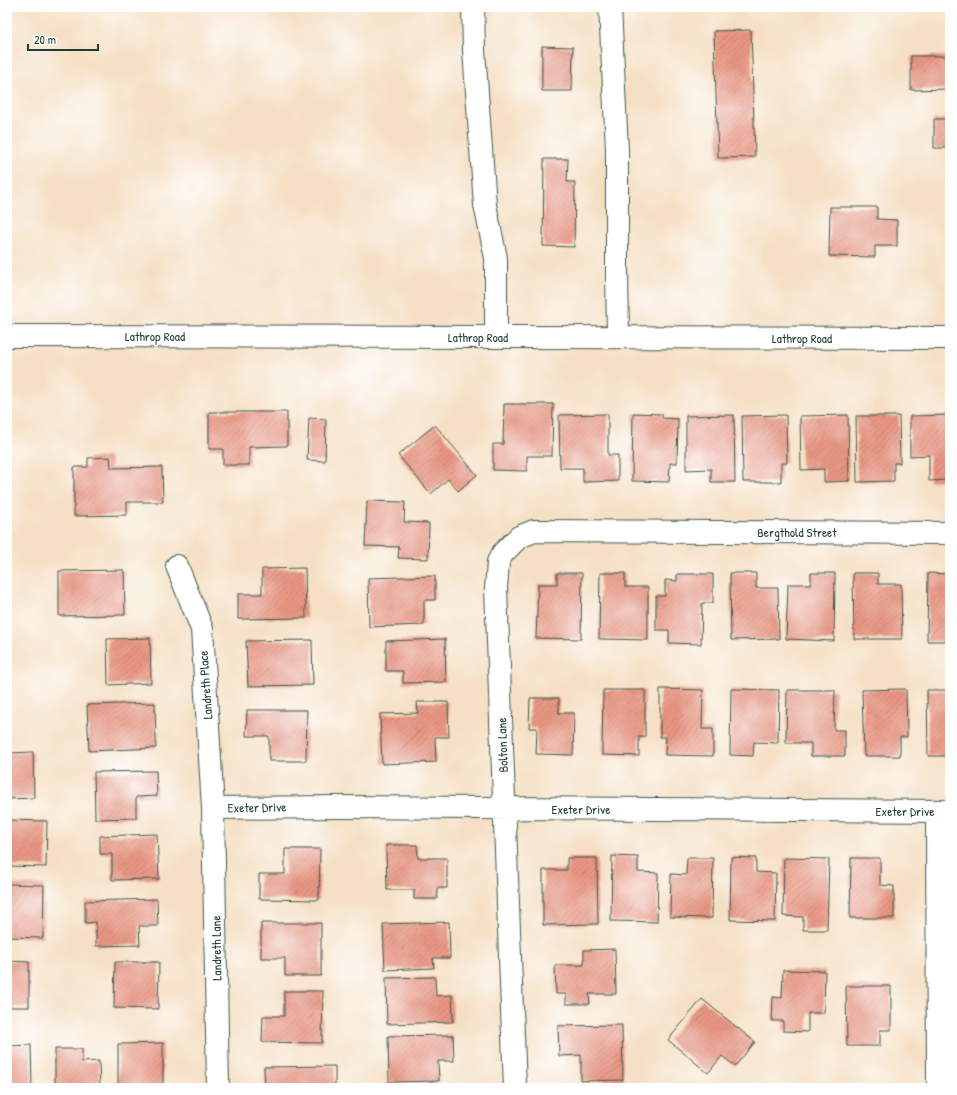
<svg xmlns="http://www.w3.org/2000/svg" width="957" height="1095" font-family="'Patrick Hand',sans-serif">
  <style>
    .building { fill: url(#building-hatch) }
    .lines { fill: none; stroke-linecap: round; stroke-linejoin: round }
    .minor-casing { stroke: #3f554a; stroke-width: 24 }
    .major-casing { stroke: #3f554a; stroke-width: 24 }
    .minor { stroke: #fff; stroke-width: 22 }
    .major { stroke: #fff; stroke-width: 22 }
    .labels { text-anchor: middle; stroke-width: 3; stroke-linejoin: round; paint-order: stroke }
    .street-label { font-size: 13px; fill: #1f3d34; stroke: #fff }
  </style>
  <defs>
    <pattern id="building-hatch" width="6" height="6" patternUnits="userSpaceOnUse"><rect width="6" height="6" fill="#e99683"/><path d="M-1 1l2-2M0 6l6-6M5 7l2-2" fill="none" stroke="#bc7c6c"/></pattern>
  </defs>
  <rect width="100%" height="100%" fill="#fff"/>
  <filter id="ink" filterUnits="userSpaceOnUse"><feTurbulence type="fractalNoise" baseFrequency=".025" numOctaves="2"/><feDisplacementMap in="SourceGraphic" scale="8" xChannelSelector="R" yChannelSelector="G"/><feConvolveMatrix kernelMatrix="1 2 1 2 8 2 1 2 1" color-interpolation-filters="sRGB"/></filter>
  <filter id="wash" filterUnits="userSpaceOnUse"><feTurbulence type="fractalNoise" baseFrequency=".012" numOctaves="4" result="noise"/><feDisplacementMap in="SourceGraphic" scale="16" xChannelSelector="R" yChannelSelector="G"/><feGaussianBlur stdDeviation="0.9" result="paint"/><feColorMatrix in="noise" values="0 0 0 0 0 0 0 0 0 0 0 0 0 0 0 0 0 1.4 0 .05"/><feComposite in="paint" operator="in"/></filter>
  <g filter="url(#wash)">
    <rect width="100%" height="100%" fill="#f5e0c5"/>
    <g id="blocks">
      <path class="building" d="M751,30l4,127 -37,1 -4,-127z
        M542,46l31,1 -1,44h-30z
        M911,56h39v33l-39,1z
        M934,119h16v29h-16z
        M544,159h24l-1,23h8l-1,65 -31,-1z
        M830,207h47v12l20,1v26h-22v11l-46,-1z
        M504,404h49l-1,52h-25v15l-34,-1v-26h10z
        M209,412h78v34l-38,1v18h-26v-16h-14z
        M633,413l29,1v4l16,1 -1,44h-7l-1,19 -37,-1z
        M608,414v41h10v26l-35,1v-14h-23l-1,-53z
        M734,415l1,67h-24v-13l-25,1v-54z
        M786,415l1,48h-6v19h-38l-1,-66z
        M848,415l1,66 -25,1v-13l-23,1 -1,-54z
        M950,415v65l-21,1v-26l-19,1v-40z
        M856,416h43l1,47h-6v18l-37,1z
        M309,418l17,1 -1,42 -18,-1z
        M435,425l42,50 -19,16 -10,-12 -17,15 -33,-39z
        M110,457l1,11 51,-1 1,35h-36v13l-53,1v-49h14v-9z
        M367,501l38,1 -1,20 25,1 -1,36 -30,-1 1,-11 -34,-1z
        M305,568l1,50 -68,1v-25h24v-25z
        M124,570l1,45 -66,1v-45z
        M557,573h25l-1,66 -45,-1 2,-54h19z
        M600,573h25v14h23v53l-49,-1z
        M730,573h26v15h22l1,51 -48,1z
        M811,573h24l-1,68 -48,-2 2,-55h23z
        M853,573h25v11h23l1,55h-48z
        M928,573l22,1v67h-23z
        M677,574h36v29h-11l-1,41 -32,-1v-13h-13v-34h9v-16l12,1z
        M435,576v24h-11v25l-55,2 -1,-49z
        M150,638l1,45 -43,2 -1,-46z
        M445,639l1,43 -43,1v-12h-17v-30z
        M312,640l1,45 -65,1 -2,-45z
        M660,689l43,1 -1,39h11v27l-48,-1 1,-18h-6z
        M731,689l48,1 -1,53 -24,-1 -1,14 -23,-1z
        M906,689l1,48h-7v19h-36l-2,-66z
        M603,690h42v47h-6v19l-37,-1z
        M787,690h48l-1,40h11v26h-34v-13h-25z
        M927,690h23v66h-22z
        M530,698h29v15h15l-1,42 -37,-1 1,-26h-8z
        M417,702h31l1,35h-14l1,25 -54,2 -2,-50 38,-1z
        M155,703l1,45 -67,3 -2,-46z
        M247,710h60l-1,51h-37v-25h-23z
        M33,752l1,46 -27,1v-46z
        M156,771l1,25 -21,1v21l-41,1 -1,-47z
        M7,820l40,1 -1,46 -39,-1z
        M157,834l2,45 -47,1v-26h-12v-18z
        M386,845h31l1,13h29v30h-10v11h-23v-9h-27z
        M285,849h35l-1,51 -60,-1v-25h26z
        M612,856l26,1v15l20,1 -1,49 -46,-1z
        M731,857l25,1v14l20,1 -1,48 -45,-1z
        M567,858h30l1,66 -55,1v-55h24z
        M687,858h26l-1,60 -42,-1 1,-43 15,1z
        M784,858l45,1 -2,71h-24v-13l-20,-1z
        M851,858h29v27l14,1v32h-44z
        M7,884l37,1 -1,53 -36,-1z
        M157,899l1,27h-19l1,19 -44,1v-24l-11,1v-22z
        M449,922l1,36h-17l1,10 -49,2 -2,-46z
        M261,923h60v53h-36v-18h-24z
        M615,949l1,45h-27l1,10h-24v-10h-10l-1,-29h29v-15z
        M7,961l22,1v45h-22z
        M115,962h44l-1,47 -44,-1z
        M783,970l42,1 -1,42h-16v19l-25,-1v-10h-11l1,-24 9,1z
        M435,977l1,19 16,-1 1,27 -66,2 -1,-46z
        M846,986h45v44h-11v16h-33z
        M284,991h39l-1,52 -60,-1 1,-26h21z
        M702,999l53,43 -20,24 -13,-10 -14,17 -40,-33z
        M622,1025l1,55 -42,1v-26l-22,1 -1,-30z
        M453,1035l1,26h-16l1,20 -50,1 -1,-46z
        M163,1043v45h-45v-44z
        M31,1045l1,43h-22v-4h-3v-38z
        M55,1049h27v13l17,-1 1,27h-45z
        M335,1066v22h-70l-1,-21z"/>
    </g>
  </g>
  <g filter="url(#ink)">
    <use href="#blocks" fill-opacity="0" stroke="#3f554a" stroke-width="1"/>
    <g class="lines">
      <g class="minor-casing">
        <path id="minor" d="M473,7l1,43 11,155 11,53v79
          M610,7l7,142v121l1,67
          M177,566l25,63 11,179 5,280
          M213,808l127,-1 610,4
          M937,811l1,277
          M515,1088l-19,-500 2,-26 5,-9 16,-16 15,-6 416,2"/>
      </g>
      <g class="major-casing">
        <path id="major" d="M7,336l943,2"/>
      </g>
      <use href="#minor" class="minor"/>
      <use href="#major" class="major"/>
    </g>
  </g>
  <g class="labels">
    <g class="street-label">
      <text x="155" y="341">Lathrop Road</text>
      <text x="478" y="342">Lathrop Road</text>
      <text x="802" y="343">Lathrop Road</text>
      <text x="797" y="537">Bergthold Street</text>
      <text transform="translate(205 685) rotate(-94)" y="5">Landreth Place</text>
      <text transform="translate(502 745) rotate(-92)" y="5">Bolton Lane</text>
      <text transform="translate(257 807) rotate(-1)" y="5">Exeter Drive</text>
      <text x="581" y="814">Exeter Drive</text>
      <text x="905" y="816">Exeter Drive</text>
      <text transform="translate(216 948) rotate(-91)" y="5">Landreth Lane</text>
    </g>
  </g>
  <rect width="957" height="1095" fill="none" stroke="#fff" stroke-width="24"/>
  <path d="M28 44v6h70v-6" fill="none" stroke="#1f3d34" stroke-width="2"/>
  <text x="34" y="44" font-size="12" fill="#1f3d34" stroke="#ffffff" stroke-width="3" paint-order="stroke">20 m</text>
</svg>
